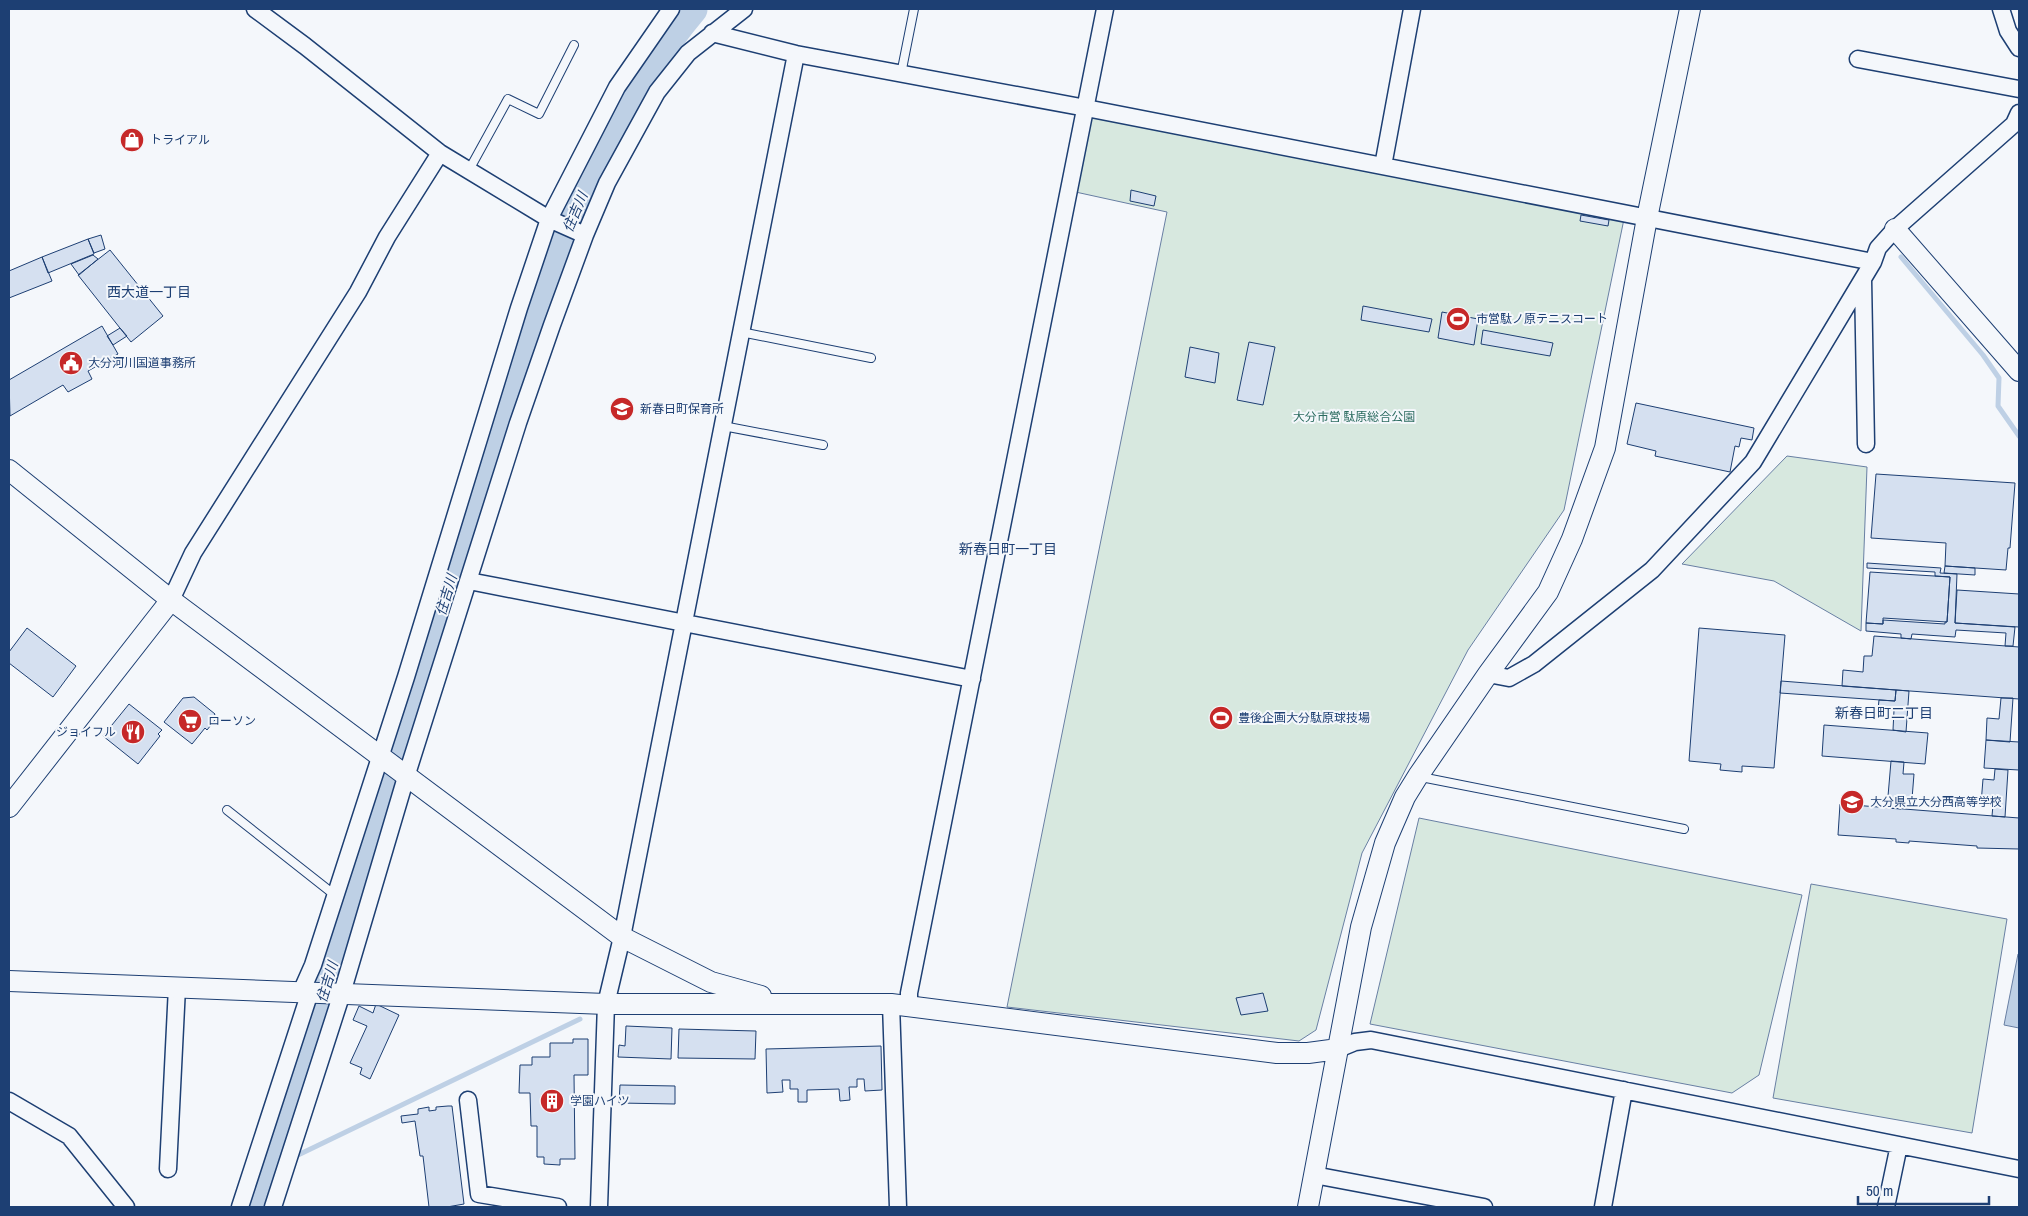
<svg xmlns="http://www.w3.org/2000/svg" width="2028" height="1216" font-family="'Archivo Narrow','Noto Sans JP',sans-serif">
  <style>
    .green { fill: #d7e8df; stroke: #687fa3 }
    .water { fill: #bed0e5; stroke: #687fa3 }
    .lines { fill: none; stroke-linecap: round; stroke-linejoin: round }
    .stream { stroke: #bed0e5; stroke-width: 5 }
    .river { stroke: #bed0e5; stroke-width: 31 }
    .building { fill: #d5e0f0; stroke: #1d3f73 }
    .service-casing { stroke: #1d3f73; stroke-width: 10 }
    .minor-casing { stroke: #1d3f73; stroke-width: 19 }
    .tertiary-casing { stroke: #1d3f73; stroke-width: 22 }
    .service { stroke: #f4f7fb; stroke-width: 8 }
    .minor { stroke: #f4f7fb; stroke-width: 16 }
    .tertiary { stroke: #f4f7fb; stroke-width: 20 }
    .labels { text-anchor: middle; stroke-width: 4; stroke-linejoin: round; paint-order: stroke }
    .poi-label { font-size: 12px; fill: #1d3f73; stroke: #f4f7fb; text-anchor: start }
    .park-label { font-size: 12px; fill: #2c6c60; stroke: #f4f7fb }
    .water-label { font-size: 14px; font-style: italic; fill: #1d3f73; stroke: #f4f7fb }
    .neighbourhood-label { font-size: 14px; fill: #1d3f73; stroke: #f4f7fb }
  </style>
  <rect width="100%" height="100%" fill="#f4f7fb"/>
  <path class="green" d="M1088,112l536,107 -60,291 -96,140 -106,203 -46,177 -17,11 -292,-34 160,-795 -96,-21z
    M1787,456l80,11 -6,164 -87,-50 -92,-17z
    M1419,818l383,77 -43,180 -27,18 -362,-69z
    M1811,884l196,35 -35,214 -199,-35z"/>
  <path class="water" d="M2018,954l1,1v73l-15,-3z"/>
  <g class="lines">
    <path class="stream" d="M1901,257l82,98 16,23 -1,28 21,30
      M296,1156l284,-137
      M267,1171l7,-4"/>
    <path class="river" d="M257,1207l269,-869c44,-116 86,-234 166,-329"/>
  </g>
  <path class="building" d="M1131,190l25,6 -2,10 -24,-5z
    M1581,215l28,5 -1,6 -28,-5z
    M101,235l4,14 -11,4 -6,-14z
    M88,239l6,15 -46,19 -6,-16z
    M110,250l53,66 -32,26 -53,-67z
    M93,255l5,4 -19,16 -8,-11z
    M42,257l10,24 -43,17v-27z
    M1363,306l69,13 -3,13 -68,-12z
    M1442,312l36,7 -4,26 -36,-7z
    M102,326l16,28 -30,17 4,8 -24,13 -5,-7 -53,31 -1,-36z
    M120,328l7,8 -14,9 -6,-9z
    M1483,330l70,13 -3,13 -69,-12z
    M1249,342l26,5 -12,58 -26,-5z
    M1190,347l29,6 -4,30 -30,-6z
    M1636,403l118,25 -2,12 -11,-2 -2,9 -4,-1 -5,26 -75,-16 1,-5 -29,-7z
    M1876,474l139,9 -5,65h-2l-2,22 -61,-4 1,-23 -75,-5z
    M1867,563l74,5 -1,5 17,1 -2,49 60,4 -2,19h-8l1,-13 -50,-3 -1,7 -43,-3 -1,5 -10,-1v-4l-35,-3v-8l17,1v-4l62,4v-2h2l3,-45 -15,-1v-4l-68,-4z
    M1945,566l30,2v7l-31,-2z
    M1870,572l80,5 -3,45 -64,-4v6l-17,-1z
    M1957,590l62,4v33l-64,-4z
    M27,628l49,38 -23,31 -44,-34v-11z
    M1699,628l86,7 -11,133 -32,-2v6l-22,-2 1,-6 -32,-3z
    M1874,636l145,11v52l-177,-13 1,-16 20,2 1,-16h8z
    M1781,681l115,9 -1,11 -115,-8z
    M1896,690l13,1 -3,41 -13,-2 1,-20 -16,-1 1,-9 16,1z
    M194,697l21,17 -2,4 2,2 -8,10 -2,-2 -13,16 -28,-22 19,-24z
    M2001,698h12l-3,44 -24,-2 1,-22 12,1z
    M129,704l33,26 -4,4 2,2 -22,28 -35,-28z
    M1824,725l104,8 -3,31 -103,-8z
    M1986,740l33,2v28l-35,-2z
    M1891,761l13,1 -1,12h11l-2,25 -10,-1 -1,11 -14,-1z
    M1995,769l13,1 -3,47 -13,-1 1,-11 -12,-1 2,-25 11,1z
    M1840,804l179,14v31l-42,-1v-2l-68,-5v2l-13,-1v-3l-58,-4z
    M1263,993l5,18 -27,4 -5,-17z
    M376,1004l23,11 -29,64 -10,-5 2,-6 -12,-5 17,-37 -14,-6 6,-14 14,7z
    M626,1026l46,2 -1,31 -53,-2 1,-12 6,1z
    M679,1029l77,2 -1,28 -77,-1z
    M573,1039h15v36h-14l1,84h-15v6l-16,-1v-7h-7v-31h-6l-1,-33h-11l1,-28h12v-8h18v-14h23z
    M881,1046l1,44 -17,1 -1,-12h-7v8h-8l1,13 -10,1 -1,-12 -32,1v12h-9v-13h-8v-9h-8l1,12 -16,1 -1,-44z
    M620,1085l55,1v18l-56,-1z
    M448,1106h4l12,98 -17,3h-18l-6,-51h-3l-5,-35 -13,2 -1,-7 17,-2v-5l11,-2v4l7,-1v-3z"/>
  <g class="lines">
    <g class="service-casing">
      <path id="service" d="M901,74l13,-65
        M469,170l39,-71 31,15 35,-69
        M741,332l130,26
        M723,426l100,19
        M1421,777l263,52
        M227,810l109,86"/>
    </g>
    <g class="minor-casing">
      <path id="minor" d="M255,9l50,37 135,107 109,66 36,16
        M2001,9l7,22 11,17
        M712,33l84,21 290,54 787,154
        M1858,59l161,30
        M1383,166l29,-157
        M1863,279l3,165
        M469,581l503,98
        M171,600l22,-47 165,-261 29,-55 53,-84
        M1488,674l21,4 25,-14 118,-94 101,-108 120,-200 5,-14 17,-19 119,-105 5,-11
        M301,992l12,-27 93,-288 113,-369 30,-89 68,-132 54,-78
        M891,1004l7,203
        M909,1007v-14l196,-984
        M1338,1049l17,-7 16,-2 648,129
        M468,1100l11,94 79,13
        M9,1101l60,35 57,71
        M168,1169l9,-182
        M1314,1175l170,32
        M240,1207l70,-215
        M273,1207l69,-214 64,-216 112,-354 34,-98 33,-90 22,-52 50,-91 31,-39 56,-44
        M599,1207l7,-203 16,-67 174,-883
        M1603,1207l21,-117
        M1886,1207l13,-62"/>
    </g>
    <g class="tertiary-casing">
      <path id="tertiary" d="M1895,229l124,142
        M9,470l162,130 451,337 89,45 50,14
        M9,807l162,-207
        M9,981l597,23h285l386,49h31l30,-4
        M1308,1207l53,-280 24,-84 20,-46 13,-21 70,-102 60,-82 24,-53 33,-91 42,-230 43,-209"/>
    </g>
    <use href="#service" class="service"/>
    <use href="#minor" class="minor"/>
    <use href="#tertiary" class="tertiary"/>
  </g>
  <defs>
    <g id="shop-disc" transform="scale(1.25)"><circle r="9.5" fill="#c62828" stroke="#f4f7fb"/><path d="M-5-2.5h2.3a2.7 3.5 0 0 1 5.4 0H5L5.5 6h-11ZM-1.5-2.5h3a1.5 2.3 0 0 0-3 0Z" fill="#fff"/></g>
    <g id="stadium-disc" transform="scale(1.25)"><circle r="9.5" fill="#c62828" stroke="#f4f7fb"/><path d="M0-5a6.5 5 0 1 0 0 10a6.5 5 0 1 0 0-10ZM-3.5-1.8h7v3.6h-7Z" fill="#fff"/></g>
    <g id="civic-disc" transform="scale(1.25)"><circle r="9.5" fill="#c62828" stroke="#f4f7fb"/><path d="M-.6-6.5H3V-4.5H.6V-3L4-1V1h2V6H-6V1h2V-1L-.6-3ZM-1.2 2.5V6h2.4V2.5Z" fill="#fff"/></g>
    <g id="school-disc" transform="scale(1.25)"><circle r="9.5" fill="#c62828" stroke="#f4f7fb"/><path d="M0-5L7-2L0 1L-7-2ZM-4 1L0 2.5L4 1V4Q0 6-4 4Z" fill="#fff"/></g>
    <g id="supermarket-disc" transform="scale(1.25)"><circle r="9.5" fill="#c62828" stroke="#f4f7fb"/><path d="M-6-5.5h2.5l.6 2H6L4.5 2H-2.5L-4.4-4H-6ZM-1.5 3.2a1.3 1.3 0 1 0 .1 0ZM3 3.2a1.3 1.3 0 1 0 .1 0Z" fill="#fff"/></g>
    <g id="restaurant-disc" transform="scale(1.25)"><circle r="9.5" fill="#c62828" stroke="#f4f7fb"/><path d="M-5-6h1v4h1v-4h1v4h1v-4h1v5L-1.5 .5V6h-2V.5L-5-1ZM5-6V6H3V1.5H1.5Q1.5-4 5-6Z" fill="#fff"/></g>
    <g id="building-disc" transform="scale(1.25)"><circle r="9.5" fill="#c62828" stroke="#f4f7fb"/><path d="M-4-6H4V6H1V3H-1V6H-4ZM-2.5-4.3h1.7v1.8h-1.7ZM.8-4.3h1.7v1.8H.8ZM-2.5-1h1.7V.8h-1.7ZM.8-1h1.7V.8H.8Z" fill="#fff"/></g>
  </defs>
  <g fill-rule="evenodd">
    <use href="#shop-disc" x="132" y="140"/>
    <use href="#stadium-disc" x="1458" y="319"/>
    <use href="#civic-disc" x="71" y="363"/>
    <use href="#school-disc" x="622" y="409"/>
    <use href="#stadium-disc" x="1221" y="718"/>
    <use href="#supermarket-disc" x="190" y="721"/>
    <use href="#restaurant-disc" x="133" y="732"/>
    <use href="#school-disc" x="1852" y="802"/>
    <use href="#building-disc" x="552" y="1101"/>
  </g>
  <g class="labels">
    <g class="poi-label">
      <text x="150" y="144">トライアル</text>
      <text x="1476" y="323">市営駄ノ原テニスコート</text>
      <text x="88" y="367">大分河川国道事務所</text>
      <text x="640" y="413">新春日町保育所</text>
      <text x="1238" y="722">豊後企画大分駄原球技場</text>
      <text x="208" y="725">ローソン</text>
      <text x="116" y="736" text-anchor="end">ジョイフル</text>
      <text x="1870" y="806">大分県立大分西高等学校</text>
      <text x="570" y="1105">学園ハイツ</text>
    </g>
    <g class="park-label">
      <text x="1354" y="421">大分市営 駄原総合公園</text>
    </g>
    <g class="water-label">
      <text transform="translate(575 212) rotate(-67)" y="5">住吉川</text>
      <text transform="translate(446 595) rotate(-73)" y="5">住吉川</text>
      <text transform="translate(327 982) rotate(-73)" y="5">住吉川</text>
    </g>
    <g class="neighbourhood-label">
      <text x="149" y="297">西大道一丁目</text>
      <text x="1008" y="554">新春日町一丁目</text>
      <text x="1884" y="718">新春日町二丁目</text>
    </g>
  </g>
  <rect width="2028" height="1216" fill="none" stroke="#1d3f73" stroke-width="20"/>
  <path d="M1858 1196v8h131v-8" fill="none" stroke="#1d3f73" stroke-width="2.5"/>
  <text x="1866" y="1196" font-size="15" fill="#1d3f73" stroke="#f4f7fb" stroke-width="4" paint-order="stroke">50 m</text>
</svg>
